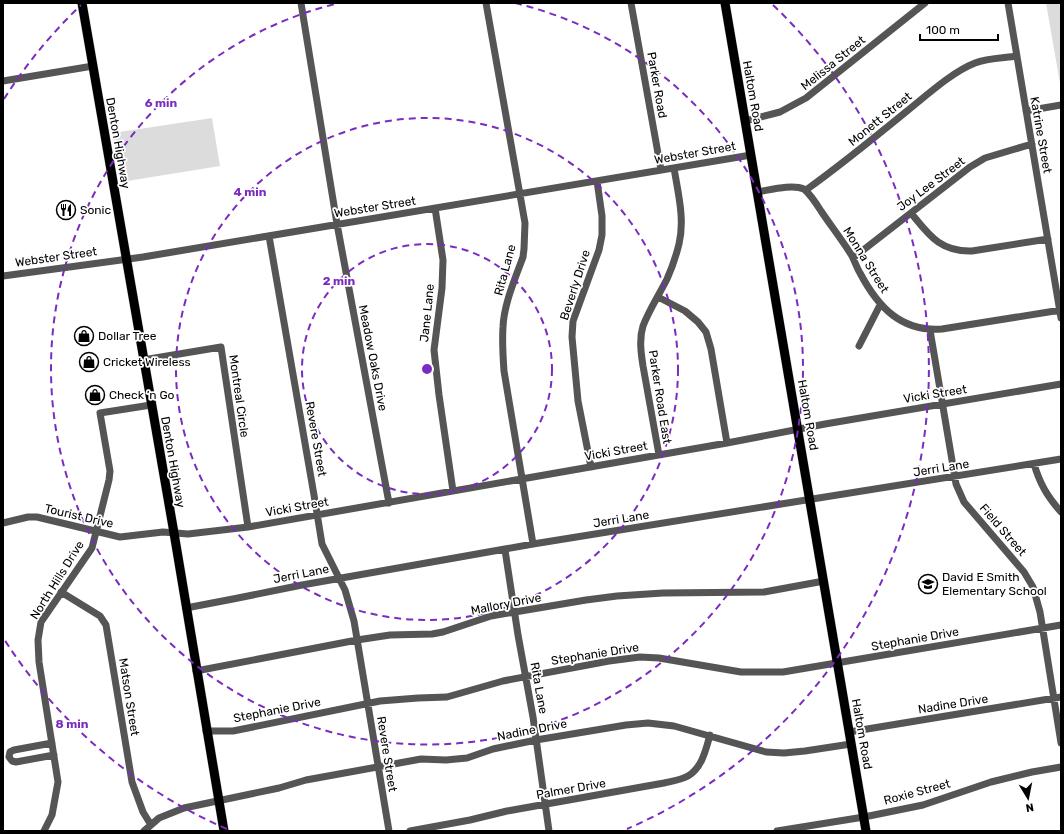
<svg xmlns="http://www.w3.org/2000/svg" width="1064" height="834" font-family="Rubik,sans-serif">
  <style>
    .green { fill: #dcdcdc }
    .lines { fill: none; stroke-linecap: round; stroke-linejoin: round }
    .major-casing { stroke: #dbdbdb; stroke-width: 10 }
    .minor { stroke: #555; stroke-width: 7 }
    .major { stroke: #000; stroke-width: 9 }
    .ring { fill: none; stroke: #7b2cbf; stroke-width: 2; stroke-dasharray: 7 5 }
    .labels { text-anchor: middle; stroke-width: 3.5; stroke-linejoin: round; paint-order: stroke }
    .street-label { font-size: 12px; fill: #000; stroke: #fff }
    .poi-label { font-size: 12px; fill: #000; stroke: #fff; text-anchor: start }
    .centre { fill: #7b2cbf; stroke: #fff; stroke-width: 2 }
    .ring-label { font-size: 12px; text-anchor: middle; font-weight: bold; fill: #7b2cbf; stroke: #fff; stroke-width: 3.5; stroke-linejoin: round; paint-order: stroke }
  </style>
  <rect width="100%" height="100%" fill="#fff"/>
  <path class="green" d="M1046,3h15v86z
    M212,118l8,48 -99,16 -8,-49z"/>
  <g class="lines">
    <g class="major-casing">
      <path id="major" d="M82,3l92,530 50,298
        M725,3l141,828"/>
    </g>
    <path class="minor" d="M301,3l36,221 52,279
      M486,3l39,220 -1,26 -1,8c-8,22 -19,47 -20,70 -1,15 0,30 1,44l29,173
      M631,3l30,167
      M1008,3l53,315
      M3,81l90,-15
      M1026,111l35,-6
      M745,121l35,-9 26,-14 119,-95
      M806,190c35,-25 68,-52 101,-79 20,-16 45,-39 68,-48 12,-5 28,-5 42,-7
      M757,192c13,-2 35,-8 47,-3 7,6 12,14 17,22 10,15 22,30 31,45 3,6 5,12 8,17 18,34 41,59 82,56l119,-19
      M435,208l8,52 -1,28 -8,62 5,45 14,96
      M911,213c18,22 29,39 61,38l76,-12
      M269,236l45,259 8,49 23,46 9,31 35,210
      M853,258l117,-91 15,-9 47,-14
      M3,276l140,-19 608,-102
      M658,297l27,14 13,11 8,10 5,17 16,94
      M930,330l26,154 8,18 60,70 9,15 7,25 21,131
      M859,346l21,-41
      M143,360l78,-13 27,180
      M659,455l-16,-89c-2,-13 -4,-27 0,-40 6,-16 16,-31 24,-47 5,-11 9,-23 12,-35 6,-25 -1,-51 -5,-76
      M1034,464c6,20 13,32 27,48
      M591,467l-13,-66 -6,-64 1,-16 26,-71 3,-15v-19l-5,-35
      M3,523l25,-6h9l83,20 43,-5 25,2 60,-7 479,-84 98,-19 236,-40
      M505,550l13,85 15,82 16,114
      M61,592l39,24 6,9 26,157 11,30 8,13
      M186,608l47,-9 69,-14 231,-41 528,-85
      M196,671l161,-31 33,-5 42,-1 11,-2 48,-16 95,-16 31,-4 46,-3 101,-1 60,-11
      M206,731h27l147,-30 38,-3 29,-1 56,-16 106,-20 31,-4 19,1 82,14h42l278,-47
      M849,732l212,-35
      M52,743l-38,7 -4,2 -1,5 3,4 4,1 38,-7
      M44,831l8,-16 6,-33 -19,-120 -1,-22 3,-18 51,-74 17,-68 1,-9 -10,-58 51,-8
      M144,831l15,-13 25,-10 95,-20 27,-8 115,-21 25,1 21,-2 26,-9 43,-9 90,-15 22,-2 26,3 92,26 18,1 21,-2 46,-7
      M410,831l60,-11 37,-9 157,-28c8,-2 17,-3 24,-7 14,-8 18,-27 22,-41
      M777,831l87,-14 59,-12 68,-23 41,-10 29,-5"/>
    <use href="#major" class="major"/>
  </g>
  <g class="ring">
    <circle cx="427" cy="369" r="125"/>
    <circle cx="427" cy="369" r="251"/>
    <path d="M515 3A376 376 0 1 1 339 3"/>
    <path d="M227 829A502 502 0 0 1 4 639M4 99A502 502 0 0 1 81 5M773 5A502 502 0 0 1 627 829"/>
  </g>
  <defs>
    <g id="restaurant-ring" transform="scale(1)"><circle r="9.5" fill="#fff" stroke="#000" stroke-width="1.5"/><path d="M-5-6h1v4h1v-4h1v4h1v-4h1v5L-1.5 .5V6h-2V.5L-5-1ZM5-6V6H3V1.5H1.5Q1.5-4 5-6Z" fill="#000"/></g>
    <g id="shop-ring" transform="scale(1)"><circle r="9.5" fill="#fff" stroke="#000" stroke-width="1.5"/><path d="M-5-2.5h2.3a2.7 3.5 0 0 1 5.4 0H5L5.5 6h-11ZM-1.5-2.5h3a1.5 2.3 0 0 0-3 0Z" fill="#000"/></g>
    <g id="school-ring" transform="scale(1)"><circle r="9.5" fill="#fff" stroke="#000" stroke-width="1.5"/><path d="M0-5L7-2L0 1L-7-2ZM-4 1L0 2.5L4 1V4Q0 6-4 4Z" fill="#000"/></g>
  </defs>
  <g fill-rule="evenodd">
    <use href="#restaurant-ring" x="66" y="210"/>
    <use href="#shop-ring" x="84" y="336"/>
    <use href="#shop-ring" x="89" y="362"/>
    <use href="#shop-ring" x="95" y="395"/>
    <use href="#school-ring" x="928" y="584"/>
  </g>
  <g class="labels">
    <g class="street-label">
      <text transform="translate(833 63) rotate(-39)" y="4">Melissa Street</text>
      <text transform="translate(657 85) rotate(80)" y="4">Parker Road</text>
      <text transform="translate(753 96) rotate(80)" y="4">Haltom Road</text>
      <text transform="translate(880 119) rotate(-39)" y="4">Monett Street</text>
      <text transform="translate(1041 135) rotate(80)" y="4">Katrine Street</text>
      <text transform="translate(118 143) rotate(80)" y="4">Denton Highway</text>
      <text transform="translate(695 153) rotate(-10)" y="4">Webster Street</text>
      <text transform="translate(931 184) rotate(-37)" y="4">Joy Lee Street</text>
      <text transform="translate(375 207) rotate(-9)" y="4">Webster Street</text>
      <text transform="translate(56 257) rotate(-8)" y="4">Webster Street</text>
      <text transform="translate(866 260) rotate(58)" y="4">Monna Street</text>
      <text transform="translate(505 270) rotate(-75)" y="4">Rita Lane</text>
      <text transform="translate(575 285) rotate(-72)" y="4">Beverly Drive</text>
      <text transform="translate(427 313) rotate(-84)" y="4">Jane Lane</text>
      <text transform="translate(373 358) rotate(79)" y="4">Meadow Oaks Drive</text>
      <text transform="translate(935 394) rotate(-9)" y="4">Vicki Street</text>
      <text transform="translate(239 396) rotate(82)" y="4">Montreal Circle</text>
      <text transform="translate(660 397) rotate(81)" y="4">Parker Road East</text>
      <text transform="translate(808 415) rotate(80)" y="4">Haltom Road</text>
      <text transform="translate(316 439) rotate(80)" y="4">Revere Street</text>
      <text transform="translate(616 451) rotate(-10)" y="4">Vicki Street</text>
      <text transform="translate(173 462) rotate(80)" y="4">Denton Highway</text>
      <text transform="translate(941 468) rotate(-9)" y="4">Jerri Lane</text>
      <text transform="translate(297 507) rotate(-10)" y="4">Vicki Street</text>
      <text transform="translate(79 516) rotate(13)" y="4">Tourist Drive</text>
      <text transform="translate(621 519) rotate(-9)" y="4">Jerri Lane</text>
      <text transform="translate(1003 530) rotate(49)" y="4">Field Street</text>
      <text transform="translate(301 574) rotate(-11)" y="4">Jerri Lane</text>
      <text transform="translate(57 580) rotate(-58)" y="4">North Hills Drive</text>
      <text transform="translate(506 604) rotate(-11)" y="4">Mallory Drive</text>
      <text transform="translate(915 639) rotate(-10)" y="4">Stephanie Drive</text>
      <text transform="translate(595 654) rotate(-9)" y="4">Stephanie Drive</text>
      <text transform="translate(539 688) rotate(80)" y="4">Rita Lane</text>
      <text transform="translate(129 697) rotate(81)" y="4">Matson Street</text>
      <text transform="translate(953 704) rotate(-9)" y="4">Nadine Drive</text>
      <text transform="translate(277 710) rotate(-11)" y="4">Stephanie Drive</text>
      <text transform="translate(532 730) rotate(-11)" y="4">Nadine Drive</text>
      <text transform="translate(862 734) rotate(80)" y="4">Haltom Road</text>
      <text transform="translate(387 754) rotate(81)" y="4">Revere Street</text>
      <text transform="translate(571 789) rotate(-10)" y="4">Palmer Drive</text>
      <text transform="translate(917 792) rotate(-15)" y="4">Roxie Street</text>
    </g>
    <g class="poi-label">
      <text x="80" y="214">Sonic</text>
      <text x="98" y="340">Dollar Tree</text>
      <text x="103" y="366">Cricket Wireless</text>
      <text x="109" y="399">Check ’n Go</text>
      <text x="942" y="581">David E Smith<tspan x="942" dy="14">Elementary School</tspan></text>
    </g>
  </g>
  <circle cx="427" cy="369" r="6" class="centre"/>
  <g class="ring-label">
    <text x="161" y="107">6 min</text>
    <text x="250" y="196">4 min</text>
    <text x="339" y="285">2 min</text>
    <text x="72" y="728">8 min</text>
  </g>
  <rect width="1064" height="834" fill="none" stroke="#000000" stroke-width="8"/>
  <g transform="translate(1028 798) rotate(170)" stroke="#ffffff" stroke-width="3" paint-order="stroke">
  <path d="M0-3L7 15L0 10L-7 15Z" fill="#000000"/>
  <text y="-6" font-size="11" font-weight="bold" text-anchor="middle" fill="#000000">N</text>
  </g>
  <path d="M920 34v6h78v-6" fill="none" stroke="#000000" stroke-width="2"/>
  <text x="926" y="34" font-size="12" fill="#000000" stroke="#ffffff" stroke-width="3" paint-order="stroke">100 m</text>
</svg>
